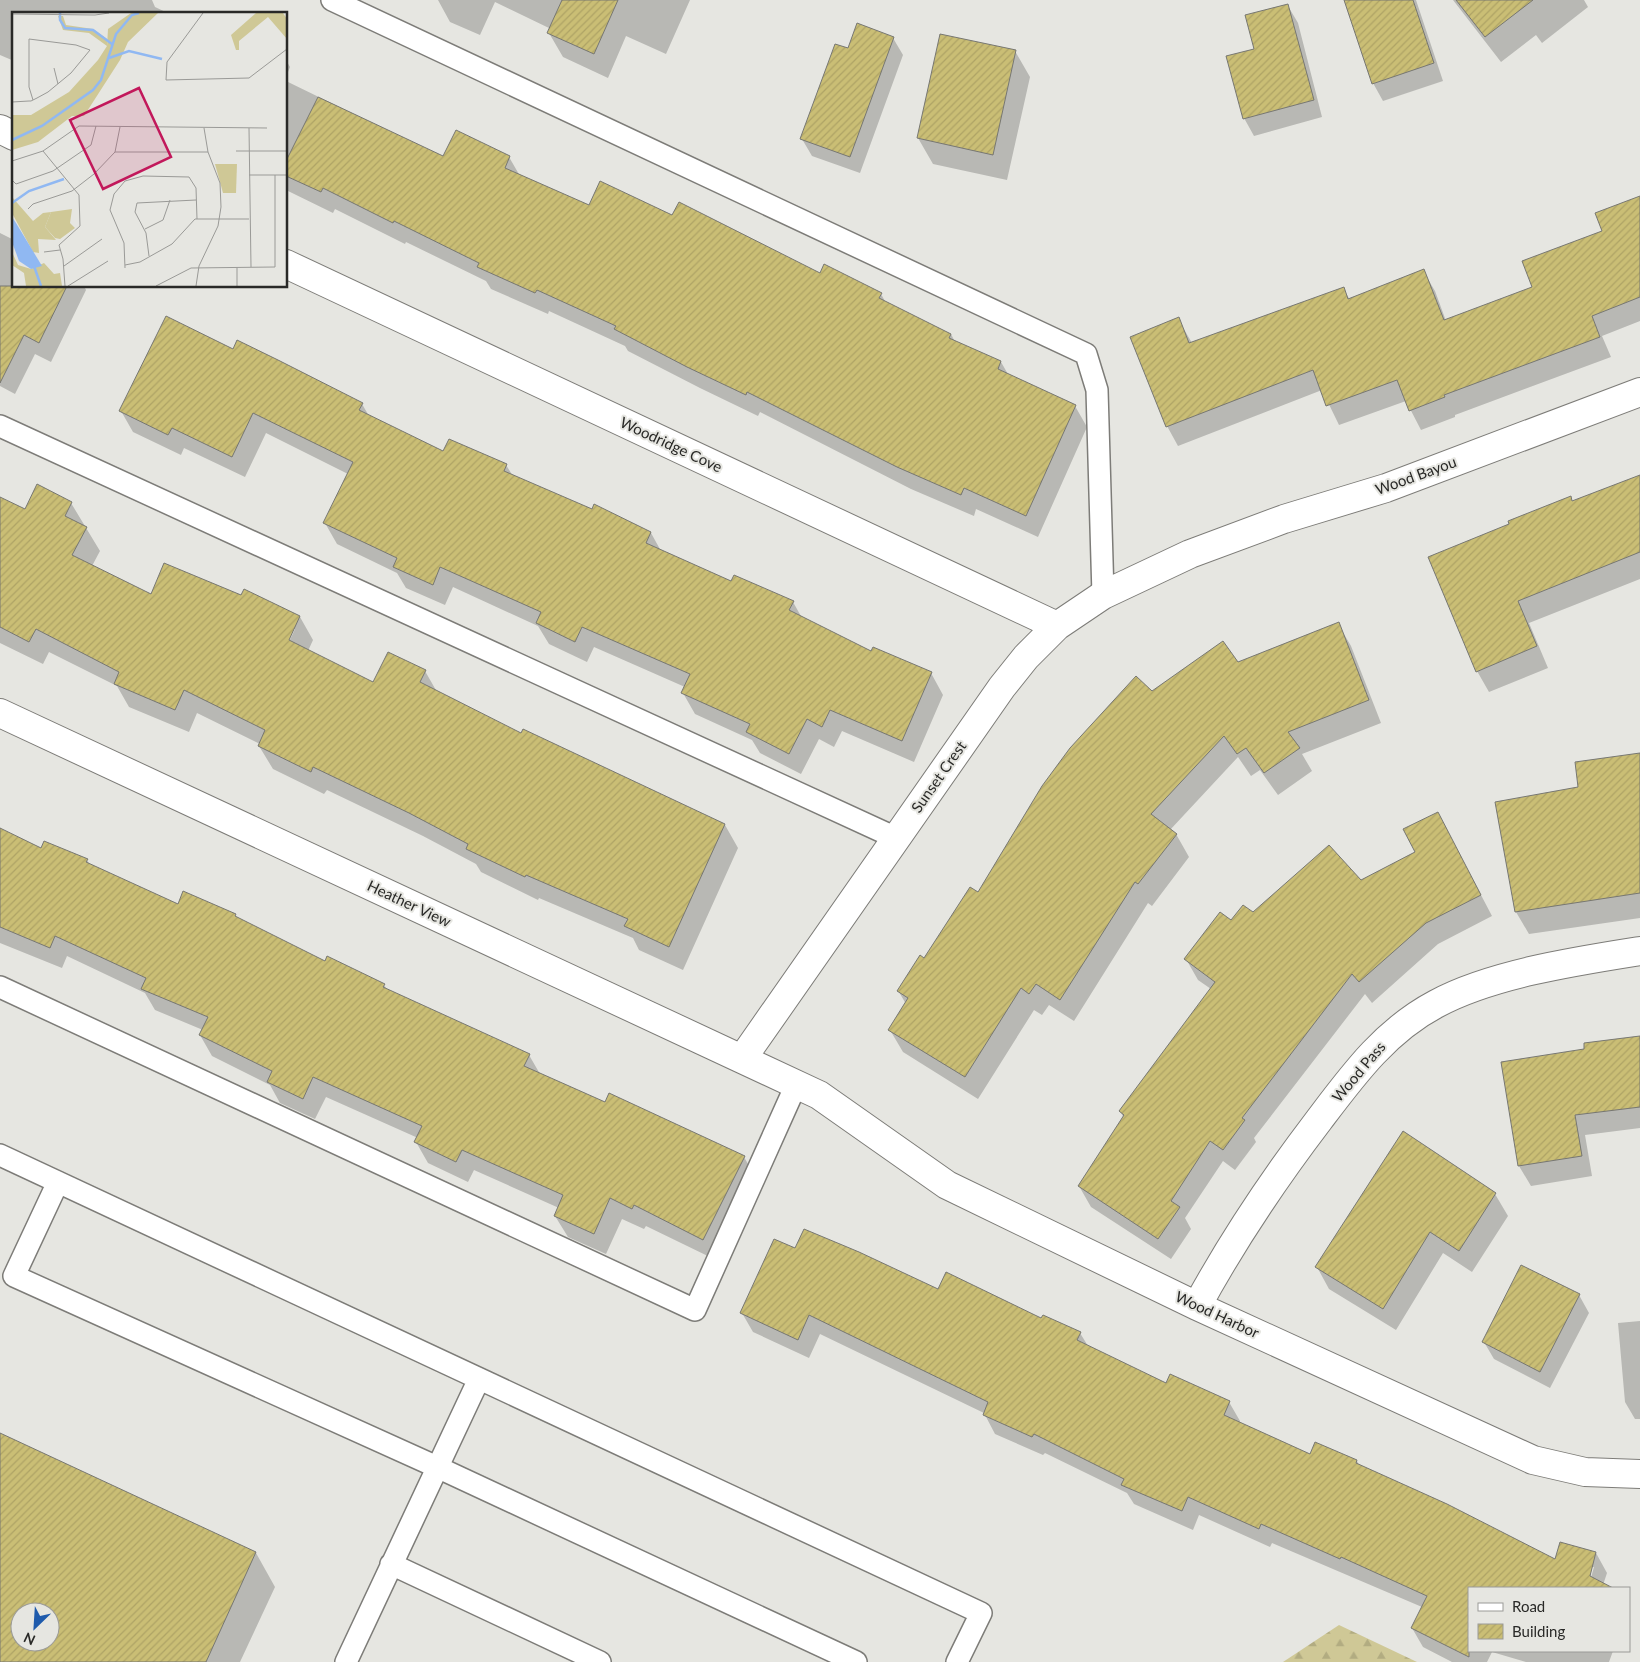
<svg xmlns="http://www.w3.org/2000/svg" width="1640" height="1662" font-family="Lato,sans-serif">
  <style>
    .forest { fill: url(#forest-firs) }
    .shadow { fill: #0003; fill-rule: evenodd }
    .building { fill: url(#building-hatch); stroke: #777772; fill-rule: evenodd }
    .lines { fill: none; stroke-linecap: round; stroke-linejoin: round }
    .service-casing { stroke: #7d7c78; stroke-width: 24 }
    .minor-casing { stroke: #7d7c78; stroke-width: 30 }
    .service { stroke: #fff; stroke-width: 21 }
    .minor { stroke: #fff; stroke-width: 28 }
    .labels { text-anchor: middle; stroke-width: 4; stroke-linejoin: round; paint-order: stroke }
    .street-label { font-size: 15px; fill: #292927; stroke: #e6e6e1 }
    .inset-river { fill: none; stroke: #90b8f2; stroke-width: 2.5 }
    .inset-road { fill: none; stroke: #9a9a97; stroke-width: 1 }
    .view { fill: #c2185b; fill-opacity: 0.15; stroke: #c2185b; stroke-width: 2.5 }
    .inset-edge { fill: none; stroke: #292927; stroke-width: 2.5 }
  </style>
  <defs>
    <pattern id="forest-firs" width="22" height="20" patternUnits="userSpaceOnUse" patternTransform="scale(1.25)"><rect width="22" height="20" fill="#cfc896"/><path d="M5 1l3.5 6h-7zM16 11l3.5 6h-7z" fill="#b2ac81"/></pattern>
    <pattern id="building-hatch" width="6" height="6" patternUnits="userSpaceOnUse" patternTransform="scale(1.25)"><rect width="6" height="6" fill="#cabe75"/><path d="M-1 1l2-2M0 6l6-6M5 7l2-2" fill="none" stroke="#aea365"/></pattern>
  </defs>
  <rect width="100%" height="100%" fill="#e6e6e1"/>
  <path class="forest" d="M1339,1625l78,37h-134z"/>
  <path class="shadow" d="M0,0h152l3,7 15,7h-156v47l-14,-6z
    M438,0h252l-24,54 -40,-18 -18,42 -45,-21 -14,-24 2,-4 -56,-27 -15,33 -30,-13z
    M1345,0h71l27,81 -60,20 -10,-18z
    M1453,0h131l4,7 -46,36 -6,-8 -35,27z
    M1288,6l10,17 24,94 -68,19 -10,-18 11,-68z
    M893,38l10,17 -43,118 -48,-17 -10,-17 47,-89z
    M1015,51l15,26 -23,103 -74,-16 -15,-26z
    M286,60l4,7 -4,10z
    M286,81l158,77 65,-1 11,19 70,31 83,10 147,57 61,20 5,9 65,31 4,8 46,20 8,14 66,30 12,21 -49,110 -62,-28 -2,7 -63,-27 -151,-77 -2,4 -58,-28 -72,-37 -3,-5 -76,-35 -1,3 -57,-25 -5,-8 -80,-39 -1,2 -70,-35 -2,4 -47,-23z
    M1640,197v124l-38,15 9,21 -156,58v2l-34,13 -15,-29 -67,24 -17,-35 -144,56 -11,-20 11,-107 14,24 151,-55 7,12 73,-29 12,20 11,30 88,-33 69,-57z
    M0,233l14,7v46h70l2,4 -35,72 -16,-8 -20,40 -15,-8z
    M234,350l128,54 7,12 75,37 62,12 7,11 80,34 2,-4 56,27 10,18 71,31 61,20 9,16 70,35 59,20 12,22 -29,67 -72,-31 -8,16 -15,-8 -18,35 -41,-21 -8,-13 -57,-26 -12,-21 2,-6 -91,-40 -7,15 -38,-18 -11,-18 -85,-39 -8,18 -39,-17 -9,-15 -60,-29 -12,-21 23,-49 -82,-41 -21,44 -61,-29 -3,7 -48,-23 -12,-21z
    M1640,476v103l-111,44 19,45 -59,24 -12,-21 96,-169z
    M0,498l25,12 46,-7 29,48 -8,15 60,30h90l58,21 13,23 -5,11 66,32 51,-12 12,21 85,43 203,90 13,23 -55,122 -44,-20 -6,-12 -94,-40 -1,2 -57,-28 -5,-8 -53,-28 -96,-46 -3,4 -51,-25 -14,-23 1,-2 -63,-31 -8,19 -60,-25 -12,-21 -68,-34 -6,12 -43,-21zM293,629h2l-8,17 -2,-1z
    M1338,624l13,22 30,77 -79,31 10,17 -34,24 -18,-25 -9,6 -13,-19 -68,73 6,4 13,23 -37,49 -4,-3 -74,118 -25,-16 -7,10 -8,-5 -56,89 -75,-47 -13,-22 16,-26 -7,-12 79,-98 174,-202 86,-28z
    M1640,755v163l-111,16 -13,-22 -19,-109 83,-15z
    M0,830l42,20 45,10 3,5 89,41 56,9 2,3 88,45 59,22 4,6 141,64 11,19 66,30 138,53 12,21 -40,82 -70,-34 -2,3 -22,-10 -16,35 -38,-17 -13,-21 4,-8 -85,-38 -6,12 -40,-19 -12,-21 2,-4 -92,-41 -11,22 -35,-16 -10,-18 -58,-29 -12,-21 3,-5 -48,-20 -10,-17 -78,-37 -5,12 -62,-25z
    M1449,834l43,82 -54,28 -66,59 -7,-9 -111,144 2,4 -21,28 -12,-9 -38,57 6,11 -20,30 -80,-52 -12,-21 45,-68 -4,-7 91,-122 -13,-9 -12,-21 45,-37 129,-41z
    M1640,1038v90l-55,7 7,41 -61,10 -12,-20 67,-116z
    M1403,1133l92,61 13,22 -36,56 -29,-19 -47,77 -67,-41 -12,-22z
    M796,1250l284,83 8,13 78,39 63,17 11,19 -1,3 71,32 47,5 2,4 197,96 40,-8 11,20 -5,15h-14l6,-21h-3l-6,21h-116v63h144l-4,11h-83l-34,-10 -5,10h-35l-29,-15 -11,-19 10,-21 -150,-64 -2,4 -71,-32 -6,15 -59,-26 -7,-11 -82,-40 -2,2 -48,-21 -11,-21 -164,-79 -11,24 -56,-26 -11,-19z
    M1579,1295l10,18 -39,75 -56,-29 -10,-17z
    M1640,1321v98h-5l-10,-17 -7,-79z
    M0,1434l256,119 19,34 -35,75h-240zM20,1612h30v30h-30z"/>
  <path class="building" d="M562,0h56l-24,54 -47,-21z
    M1344,0h69l21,63 -62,21z
    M1456,0h77l-48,37z
    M1288,4l26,96 -71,19 -17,-63 28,-7 -9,-34z
    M857,23l37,14 -44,120 -50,-18 35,-95 13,4z
    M940,34l76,16 -23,105 -76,-17z
    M318,97l125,59 13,-26 54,26 -5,12 84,37 11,-24 72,34 7,-13 141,71 4,-9 58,29 -3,5 72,36 -2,4 52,23 -3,8 78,36 -50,111 -62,-28 -3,7 -64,-28 -150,-75 -1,3 -59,-28 -73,-38 2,-3 -79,-36 -2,3 -58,-26 2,-4 -85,-42 -1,2 -70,-35 -2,4 -35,-16v-15z
    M1640,196v101l-48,19 8,21 -156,58 1,2 -36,14 -12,-31 -71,26 -13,-36 -147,57 -36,-90 49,-20 10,26 155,-56 4,12 76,-30 20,51 88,-33 -10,-26 80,-30 -7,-18z
    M0,286h67l-28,57 -15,-8 -24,48z
    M166,316l67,33 4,-9 41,20 85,43 -4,7 84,41 6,-12 58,25 -3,7 88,38 2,-5 57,28 -5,11 85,38 3,-6 60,26 -5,9 82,41 2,-4 59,25 -30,69 -72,-31 -8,17 -15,-8 -18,35 -43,-22 4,-8 -69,-31 9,-19 -108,-47 -7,15 -39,-19 5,-11 -101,-45 -7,18 -40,-18 4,-9 -74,-35 30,-61 -100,-49 -21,44 -60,-29 -4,7 -49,-24z
    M1640,475v77l-122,49 19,45 -61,26 -48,-115 81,-33 -1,-3 63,-25 1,5z
    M37,484l35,18 -7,14 22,11 -15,28 79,39 13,-31 77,32 3,-6 56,27 -11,24 84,42 15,-30 38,18 -6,12 101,51 2,-4 202,95 -56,123 -45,-21 4,-7 -102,-44 -1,2 -59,-28 2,-5 -59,-31 -96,-46 -2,5 -53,-26 7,-16 -81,-40 -9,20 -61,-26 5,-12 -83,-43 -7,13 -29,-15v-130l25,12z
    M1339,622l30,78 -81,32 12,16 -36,25 -18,-25 -9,6 -13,-18 -73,78 26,20 -39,50 -3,-2 -75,118 -24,-16 -7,10 -8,-6 -56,89 -77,-47 20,-32 -11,-7 23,-36 4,3 46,-71 8,5 64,-106 28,-38 66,-72 16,15 71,-50 15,21z
    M1640,753v140l-125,19 -20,-110 83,-15 -3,-25z
    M1438,812l43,83 -55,28 -67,59 -7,-8 -110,144 3,2 -22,30 -13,-9 -39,60 9,6 -22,32 -80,-53 46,-71 -5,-4 96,-129 -31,-23 36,-47 11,8 12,-15 10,7 76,-67 32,35 54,-28 -12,-23z
    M0,828l41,20 3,-7 44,18 -2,3 92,42 5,-13 53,23 -1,2 90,45 2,-5 58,28 -2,3 147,67 -6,12 81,36 4,-9 136,63 -42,84 -69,-35 -2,4 -22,-11 -16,36 -40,-18 9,-21 -101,-45 -6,12 -42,-20 8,-16 -109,-49 -10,22 -36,-17 5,-11 -73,-36 9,-18 -67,-28 5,-11 -91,-42 -5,12 -50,-21z
    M1640,1036v71l-65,8 7,41 -64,10 -17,-104 83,-13v-6z
    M1403,1131l93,62 -37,58 -29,-19 -47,77 -68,-42z
    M804,1229l55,23 79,37 8,-17 95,46 2,-3 38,17 -4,8 89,43 4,-9 60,27 -6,14 86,39 5,-12 42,18 -1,3 91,41 108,55 5,-17 36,10 -6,24 23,12h-144v69l-58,-29 16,-32 -86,-39 -1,2 -79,-35 -2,5 -71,-32 -6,14 -61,-26 3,-6 -90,-45 -2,3 -49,-22 5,-13 -179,-87 -11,25 -58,-27 34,-74 21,9z
    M1521,1265l59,29 -40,78 -58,-30z
    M0,1433l256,119 -50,110h-206zM20,1612h30v30h-30z"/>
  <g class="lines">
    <g class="service-casing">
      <path id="service" d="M332,0l754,354 11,36 6,205
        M0,426l896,412
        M0,987l695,323 101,-225
        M0,1155l981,458 -24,49
        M58,1182l-44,94 423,191 419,195
        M391,1564l209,98
        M346,1662l133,-283"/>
    </g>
    <g class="minor-casing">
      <path id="minor" d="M0,129l14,7
        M286,264l771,362
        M0,713l819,382 128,90 250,121 336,154 52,12 55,2
        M742,1059l260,-372 24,-30 31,-31 46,-31 87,-41 94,-35 102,-31 254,-96
        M1197,1306c36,-66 77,-127 122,-186 34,-45 66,-89 117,-116 55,-30 141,-43 204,-53"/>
    </g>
    <use href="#service" class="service"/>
    <use href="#minor" class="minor"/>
  </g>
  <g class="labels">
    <g class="street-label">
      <text transform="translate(671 445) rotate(25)" y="5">Woodridge Cove</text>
      <text transform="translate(1416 476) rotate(-20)" y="5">Wood Bayou</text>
      <text transform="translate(939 777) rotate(-55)" y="5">Sunset Crest</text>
      <text transform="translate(409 904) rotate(25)" y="5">Heather View</text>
      <text transform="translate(1359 1072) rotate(-50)" y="5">Wood Pass</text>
      <text transform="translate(1217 1315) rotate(25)" y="5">Wood Harbor</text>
    </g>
  </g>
  <g transform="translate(12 12)">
    <rect width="275" height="275" fill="#e6e6e1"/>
    <path d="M46,4h5l3,9 27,4 14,10v7l-18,-13 -26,-3zM0,185l21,24 10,-8 8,-1 -6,15 11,13 -18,-1 1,14 -6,-1 -21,-39zM0,240l6,13 13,4 13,-6 10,11 6,-1 2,13h-36l-2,-13 -12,-8z" fill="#cfc896"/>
    <path d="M119,1h27l-30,29 -8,18 -36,56h-12l-34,26 -26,8v-35h19l38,-23 29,-32 9,-14 1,-17zM244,1h27l4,6v20l-19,-22 -29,24v9h-3l-5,-15zM60,197l-2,14 5,5 -15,11 -5,-1 -10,-11 6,-15z" fill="#cfc896"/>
    <path d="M203,152h22l-1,29h-13z" fill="#cfc896"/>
    <path d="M0,205l4,6 26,43 -11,3 -12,-8 -7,-19z" fill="#90b8f2"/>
    <path class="inset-river" d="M48,1v7l5,8 28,2 19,14M97,46l20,-7 33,8M0,128l30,-14 51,-36 8,-10 15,-46 16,-19 7,-2M0,191l17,-12 35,-12M22,254l7,20"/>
    <path class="inset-road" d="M191,1l-36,49 -1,18 83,-2 38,-29M0,2l83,1 14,-2M42,56l4,16M0,90l17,-1h2l6,-3 11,-6 23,-19 19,-23 -14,-5 -47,-6v48l4,13M237,116l2,139M31,139l36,44 1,31 -21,19 4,14 2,27M224,139h51M103,140h93M0,149l31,-10 36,-25 188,2M237,163h38M0,168l4,4 37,-13 38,-26 5,-19M16,197l5,-5 39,-13 22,-17 21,-22 5,-25M133,217l18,-9 7,-20M32,240l16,-2M137,244l-3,-23 -11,-21 2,-9 59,-3M113,253l15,-3 32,-18 23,-25h54M52,254l38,-27M113,256l-1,-25 -14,-33 4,-16 11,-13 18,-5 46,1 7,11 1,31M225,256v18M56,274l40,-25M144,274l35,-18 84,-1v-92M184,274l3,-20 19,-40 3,-19 -1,-24 -12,-31 -4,-24"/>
    <path class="view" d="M127,76l32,69 -68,32 -33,-69z"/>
    <rect width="275" height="275" class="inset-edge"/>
  </g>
  <rect x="1468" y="1587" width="162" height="65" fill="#e6e6e1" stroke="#9a9a97"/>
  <rect x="1478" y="1603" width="25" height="8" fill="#ffffff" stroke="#9a9a97"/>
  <text x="1512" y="1612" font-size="15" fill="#292927">Road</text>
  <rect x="1478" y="1624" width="25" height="15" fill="url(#building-hatch)" stroke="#9a9a97"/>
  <text x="1512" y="1637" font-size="15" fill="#292927">Building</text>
  <g transform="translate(35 1627) rotate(205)"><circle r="24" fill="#e6e6e1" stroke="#9a9a97"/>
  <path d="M0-4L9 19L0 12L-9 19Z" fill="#1f5bac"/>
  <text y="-8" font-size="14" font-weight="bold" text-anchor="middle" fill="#292927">N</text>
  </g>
</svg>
